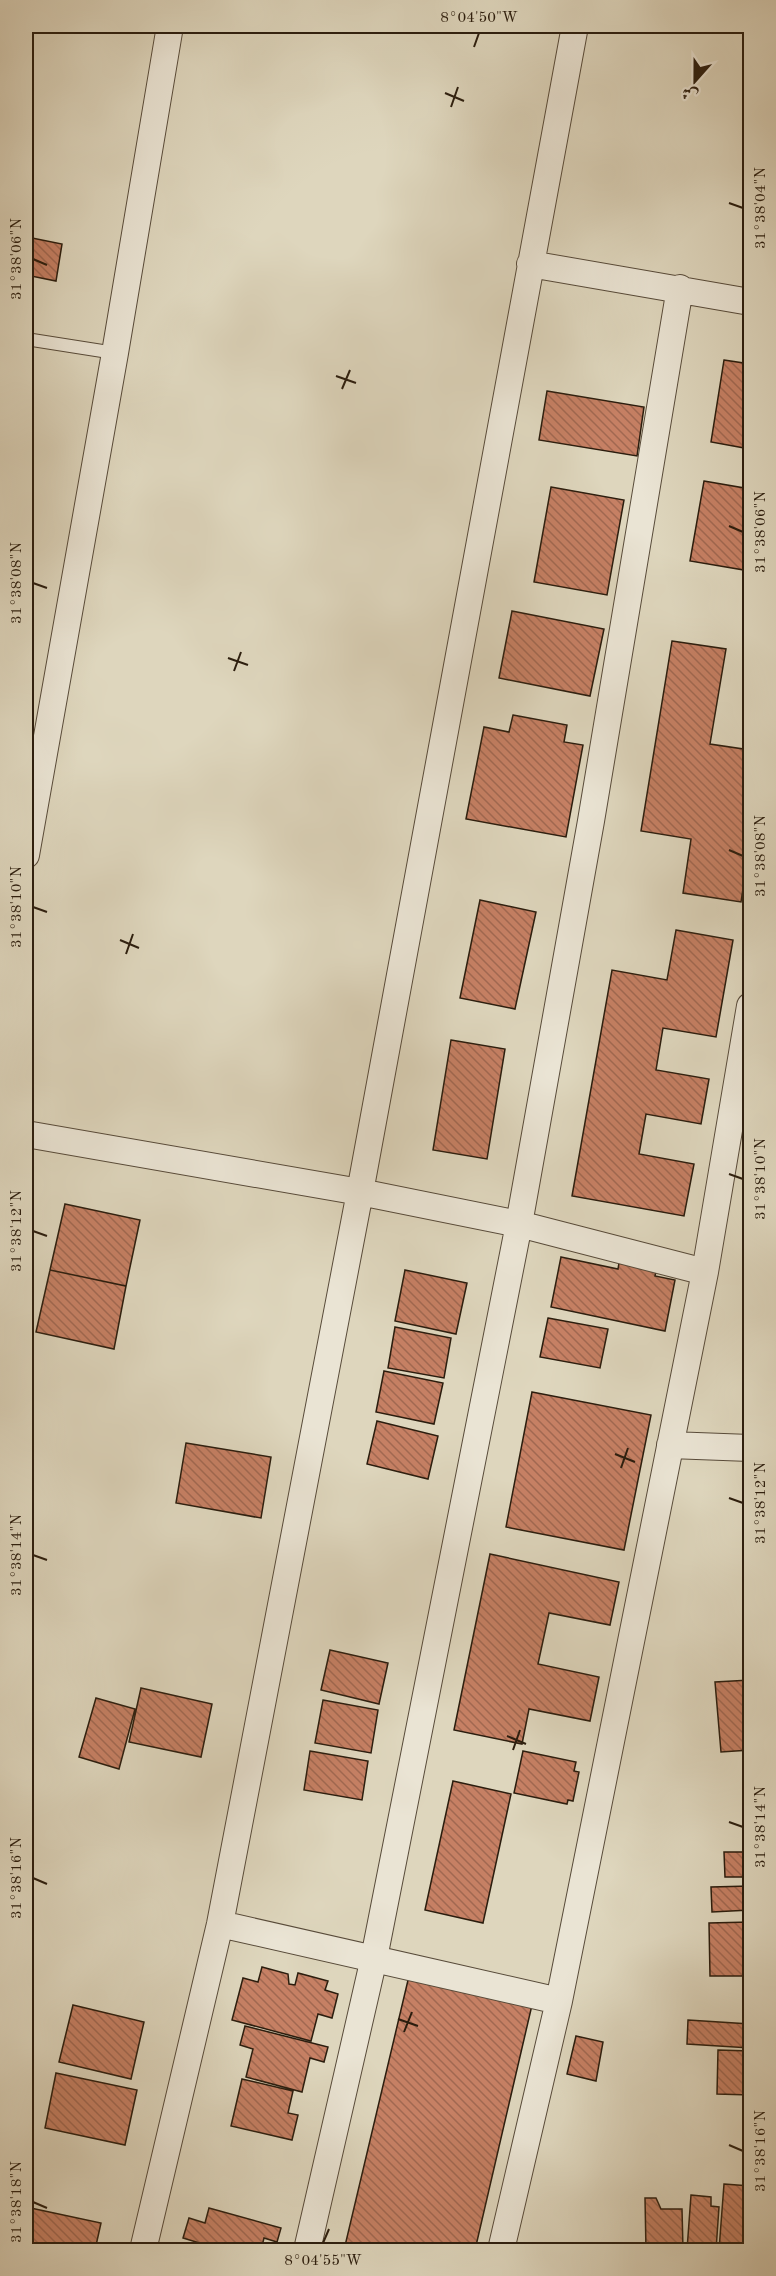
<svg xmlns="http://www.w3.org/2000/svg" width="776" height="2276" font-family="'Old Standard TT',Amiri,serif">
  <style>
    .building { fill: url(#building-back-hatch); stroke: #2b1d0e; stroke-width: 1.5 }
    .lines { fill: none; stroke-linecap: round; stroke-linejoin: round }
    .lane-casing { stroke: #584b3a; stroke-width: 14 }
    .street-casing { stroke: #584b3a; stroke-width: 28 }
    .lane { stroke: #eae4d4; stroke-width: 12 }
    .street { stroke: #eae4d4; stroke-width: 26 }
    .ticks { fill: none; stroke: #2b1d0e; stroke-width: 2 }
    .neatline { fill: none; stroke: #2b1d0e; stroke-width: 2 }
    .ticks-label { font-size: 15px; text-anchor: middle; fill: #2b1d0e }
  </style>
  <defs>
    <pattern id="building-back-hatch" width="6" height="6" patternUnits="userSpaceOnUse" patternTransform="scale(1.5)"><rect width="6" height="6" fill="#c68064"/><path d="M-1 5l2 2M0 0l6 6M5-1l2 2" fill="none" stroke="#a16851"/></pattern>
  </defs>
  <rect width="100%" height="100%" fill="#ded6bd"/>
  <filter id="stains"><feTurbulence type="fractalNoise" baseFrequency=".00333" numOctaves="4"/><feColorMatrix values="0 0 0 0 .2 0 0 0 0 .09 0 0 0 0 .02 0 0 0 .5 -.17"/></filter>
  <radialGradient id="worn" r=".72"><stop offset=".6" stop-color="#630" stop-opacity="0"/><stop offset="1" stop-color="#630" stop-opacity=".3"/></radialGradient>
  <path class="building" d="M32,238l30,6 -6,37 -30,-6z
    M724,360l26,4v85l-39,-7z
    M547,391l97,16 -7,49 -98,-16z
    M704,481l46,8v82l-60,-10z
    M551,487l73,13 -17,95 -73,-13z
    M512,611l92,18 -14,67 -91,-18z
    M672,641l54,8 -16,95 40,6v92l-9,60 -58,-9 8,-54 -50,-8z
    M513,715l54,10 -3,17 19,3 -17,92 -100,-18 18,-92 25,5z
    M480,900l56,12 -21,97 -55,-11z
    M676,930l57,10 -17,97 -53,-9 -7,42 53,9 -8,45 -55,-10 -7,40 55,10 -10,52 -112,-20 40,-226 55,10z
    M451,1040l54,9 -18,110 -54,-9z
    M65,1204l75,16 -14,66 -76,-16z
    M561,1257l57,12 1,-6 37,8 -1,5 20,4 -10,51 -114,-24z
    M50,1270l76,16 -12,63 -78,-17z
    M405,1270l62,13 -11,51 -61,-13z
    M548,1318l60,11 -8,39 -60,-11z
    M395,1327l56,11 -7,40 -56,-10z
    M384,1371l59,12 -9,41 -58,-12z
    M532,1392l119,23 -27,135 -118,-23z
    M377,1421l61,15 -10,43 -61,-15z
    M186,1443l85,14 -10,61 -85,-15z
    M490,1554l129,28 -9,43 -61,-12 -11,51 61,13 -9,44 -61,-12 -7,35 -68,-14z
    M330,1650l58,13 -9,41 -58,-14z
    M750,1680v70l-29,2 -6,-70z
    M141,1688l71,16 -11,53 -72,-15z
    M96,1698l39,11 -16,60 -40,-12z
    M323,1700l55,10 -7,43 -56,-10z
    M310,1751l58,10 -6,39 -58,-10z
    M523,1751l53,11 -2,9 5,1 -6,29 -5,-1 -1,4 -53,-11z
    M453,1781l58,13 -28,129 -58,-13z
    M724,1852h26v25h-25z
    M750,1886v24l-38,2 -1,-25z
    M750,1922v54h-40l-1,-53z
    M262,1967l26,7 1,10 6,1 3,-12 30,8 -3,9 13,4 -6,24 -14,-4 -7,27 -79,-21 11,-42 15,4z
    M409,1976l123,29 -57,245h-131z
    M73,2005l71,17 -13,57 -72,-17z
    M688,2020l62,4v24l-63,-4z
    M245,2026l83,21 -4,15 -14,-4 -8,34 -56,-15 7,-28 -13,-4z
    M576,2036l27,6 -7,39 -29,-7z
    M718,2050l32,1v44l-33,-1z
    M56,2073l81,17 -12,55 -80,-17z
    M242,2079l51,12 -5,22 10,2 -6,25 -61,-14z
    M724,2184l26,2 -3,64h-28z
    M691,2195l20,2v9l8,1 -3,43h-29z
    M645,2198h11l5,11h21l1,40 -37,1z
    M26,2207l75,16 -6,27h-69z
    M209,2208l72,20 -4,14 -13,-4 -3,12h-57l2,-5 -23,-7 6,-20 16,5z"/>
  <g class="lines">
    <g class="lane-casing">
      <path id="lane" d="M26,339l89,14
        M26,740l19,2"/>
    </g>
    <g class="street-casing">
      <path id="street" d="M530,264l220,38
        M26,855l89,-502 55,-327
        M26,1134l334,58 159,32 186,48
        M670,1445l80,3
        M220,1924l339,77
        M143,2250l77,-326 140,-732 215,-1166
        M307,2250l67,-292 145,-734 72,-403 89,-533
        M501,2250l58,-249 146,-729 45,-266"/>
    </g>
    <use href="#lane" class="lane"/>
    <use href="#street" class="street"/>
  </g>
  <path class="ticks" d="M474,47l5,-14M445,93l19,8M451,107l7,-20M729,203l14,5M33,259l14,6M336,376l20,7M342,389l8,-19M729,526l14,6M33,583l14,5M228,658l20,7M234,671l7,-19M729,850l14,6M33,907l14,5M120,940l19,8M126,954l7,-20M729,1174l14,5M33,1231l14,5M615,1454l20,8M621,1468l7,-20M729,1498l14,5M33,1555l14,5M507,1736l19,8M513,1750l7,-20M729,1822l14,5M33,1878l14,6M398,2019l20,7M404,2032l8,-20M729,2145l14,6M33,2202l14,6M323,2243l6,-14"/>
  <rect width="776" height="2276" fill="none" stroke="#ded6bd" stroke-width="66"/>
  <g transform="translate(695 81) rotate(201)" stroke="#eae4d4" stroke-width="4.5" paint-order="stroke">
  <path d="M0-4.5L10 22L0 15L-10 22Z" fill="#2b1d0e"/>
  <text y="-9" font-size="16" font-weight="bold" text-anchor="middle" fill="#2b1d0e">ش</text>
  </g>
  <rect x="33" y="33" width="710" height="2210" class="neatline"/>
  <g class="ticks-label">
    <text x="479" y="22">8°04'50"W</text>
    <text transform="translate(760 208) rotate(-90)" y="5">31°38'04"N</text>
    <text transform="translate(16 259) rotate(-90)" y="5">31°38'06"N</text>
    <text transform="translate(760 532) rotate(-90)" y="5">31°38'06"N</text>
    <text transform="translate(16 583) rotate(-90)" y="5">31°38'08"N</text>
    <text transform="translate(760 856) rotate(-90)" y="5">31°38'08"N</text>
    <text transform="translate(16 907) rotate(-90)" y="5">31°38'10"N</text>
    <text transform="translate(760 1179) rotate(-90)" y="5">31°38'10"N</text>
    <text transform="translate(16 1231) rotate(-90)" y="5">31°38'12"N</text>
    <text transform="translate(760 1503) rotate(-90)" y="5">31°38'12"N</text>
    <text transform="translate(16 1555) rotate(-90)" y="5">31°38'14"N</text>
    <text transform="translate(760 1827) rotate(-90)" y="5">31°38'14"N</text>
    <text transform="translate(16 1878) rotate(-90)" y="5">31°38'16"N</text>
    <text transform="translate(760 2151) rotate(-90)" y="5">31°38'16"N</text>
    <text transform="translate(16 2202) rotate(-90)" y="5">31°38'18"N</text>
    <text x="323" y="2265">8°04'55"W</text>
  </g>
  <rect width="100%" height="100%" filter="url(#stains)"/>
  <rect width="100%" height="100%" fill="url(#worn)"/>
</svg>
